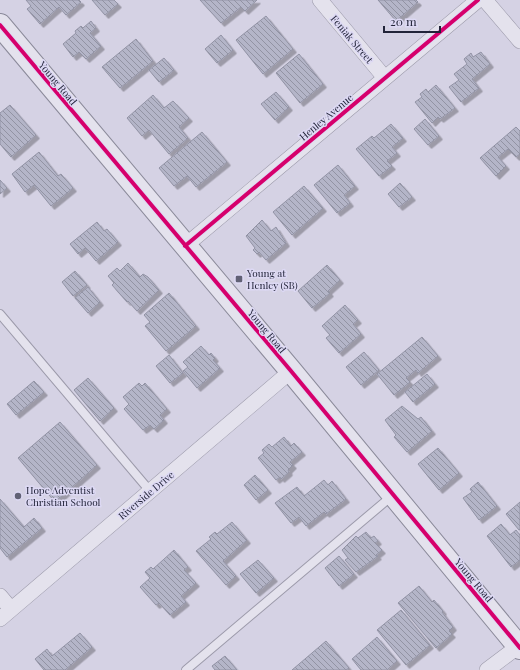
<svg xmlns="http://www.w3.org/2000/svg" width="520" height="670" font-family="'Playfair Display',serif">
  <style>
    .building { fill: url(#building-back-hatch); stroke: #9293a5; filter: url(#shadow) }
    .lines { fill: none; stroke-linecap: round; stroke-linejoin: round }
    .lane-casing { stroke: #9c9aaa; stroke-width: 10 }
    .street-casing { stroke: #9c9aaa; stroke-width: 16 }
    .secondary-casing { stroke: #8b8a9a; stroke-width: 24 }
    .lane { stroke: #e4e2ed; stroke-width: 8 }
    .street { stroke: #e4e2ed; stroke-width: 15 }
    .secondary { stroke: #e4e2ed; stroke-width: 22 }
    .cycleway-casing { stroke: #ddd9f4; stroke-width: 6 }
    .cycleway { stroke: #d6006c; stroke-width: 4 }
    .poi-dot { fill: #616175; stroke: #ddd9f4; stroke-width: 1.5 }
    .labels { text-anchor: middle; stroke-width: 3; stroke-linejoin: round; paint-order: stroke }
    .street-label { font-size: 10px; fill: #222439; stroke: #ddd9f4 }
    .poi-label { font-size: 10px; fill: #222439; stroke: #ddd9f4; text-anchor: start }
  </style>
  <defs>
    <pattern id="building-back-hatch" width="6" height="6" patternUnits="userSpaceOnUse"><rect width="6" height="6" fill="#b4b5c8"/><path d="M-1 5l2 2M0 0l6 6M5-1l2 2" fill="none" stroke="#9293a3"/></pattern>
    <filter id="shadow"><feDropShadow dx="3.5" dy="3.5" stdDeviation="0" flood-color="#0004"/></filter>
  </defs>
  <rect width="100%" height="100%" fill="#d5d2e4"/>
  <path class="building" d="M26,0h53l2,2 -15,13 -7,-8 -19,17 -13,-15 4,-3z
    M92,0h22l4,4 -13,11z
    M200,0h57l-12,11 -4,-4 -20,16z
    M378,0h38l2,2 -22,19z
    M266,16l27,33 -30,25 -27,-34z
    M91,21l5,7 -6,5 11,13 -15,13 -7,-7 -6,5 -10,-13 13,-11 -1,-2 6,-5 2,2z
    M221,35l12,15 -16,13 -12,-14z
    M136,39l17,22 -33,27 -18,-21z
    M481,52l9,12 -18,15 7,9 -18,14 -12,-15 10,-7 -5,-6 13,-10 -3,-5 7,-6 2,4z
    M299,54l24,30 -23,19 -24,-30z
    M164,58l10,12 -15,12 -10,-12z
    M436,85l19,23 -15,11 -2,-2 -6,6 -17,-21 7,-5 -2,-3 6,-5 2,3z
    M276,92l13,15 -14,13 -14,-16z
    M153,95l11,13 9,-7 16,17 -10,9 9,11 -19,16 -20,-24 -7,6 -15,-18z
    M10,105l26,30 -25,22 -11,-13v-31z
    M425,119l14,17 -11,9 -14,-16z
    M391,124l12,14 -11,9 5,6 -10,8 5,5 -13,10 -23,-27 16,-13 2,2z
    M516,127l4,4v23l-4,3 -8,-8 -10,8 8,9 -10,10 -16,-18z
    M202,132l25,30 -31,25 -9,-11 -13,10 -15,-18z
    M39,152l19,24 3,-2 12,14 -22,18 -17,-21 -9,7 -13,-18z
    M338,165l17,21 -11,9 6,8 -13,10 -23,-28z
    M0,180l7,8 -7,6z
    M400,183l12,14 -13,10 -11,-13z
    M304,186l19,22 -31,27 -19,-23z
    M262,220l9,11 5,-4 10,16 -20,17 -7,-8 -2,2 -4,-4 2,-2 -9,-12z
    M97,222l7,9 3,-2 11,13 -22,19 -11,-13 -7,6 -8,-10z
    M128,263l12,14 3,-3 5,3 11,13 -22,21 -9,-10 -1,1 -15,-17 2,-2 -6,-7 9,-8 3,3z
    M327,265l13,15 -12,11 2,2 -18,15 -14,-17z
    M75,271l12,14 -14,11 -11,-14z
    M88,287l12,15 -12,11 -13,-15z
    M169,293l27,33 -30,25 -21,-25 5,-4 -6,-7z
    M345,305l13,15 -5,4 8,10 -22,19 -13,-15 4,-3 -8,-9z
    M422,337l16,19 -20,17 -2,-3 -10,8 4,4 -16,13 -17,-21z
    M201,346l8,9 2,-2 4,5 -2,2 7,8 -23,20 -14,-17 5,-4 -5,-5z
    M364,352l15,18 -18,15 -15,-18z
    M169,355l14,18 -13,10 -14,-17z
    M427,374l8,10 -22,18 -8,-10z
    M88,378l26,30 -14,13 -26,-31z
    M34,381l10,11 -28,23 -9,-11z
    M139,383l3,3 3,-3 22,26 -7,6 4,5 -10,9 -4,-4 -7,5 -19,-21 5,-5 -6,-7z
    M402,406l16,13 3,-2 11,14 -25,21 -13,-15 2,-2 -11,-15z
    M60,422l37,43 -42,37 -37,-44z
    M284,437l7,9 3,-3 8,9 -12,10 3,3 -5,5 1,2 -8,7 -1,-2 -4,3 -18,-22 6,-5 -2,-3 7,-6 3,3z
    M438,448l21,25 -20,17 -21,-26z
    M255,475l13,15 -12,10 -12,-15z
    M324,480l4,5 4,-4 14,18 -20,15 -2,-2 -18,14 -7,-9 -8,6 -16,-20 22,-16 7,9z
    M478,482l19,24 -18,14 -16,-22 9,-6 -2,-3z
    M0,499l24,28 10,-9 8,10 -35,29 -7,-9z
    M520,502v27l-1,1 -13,-16z
    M232,522l15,18 -24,21 13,15 -10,9 -30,-34 15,-12 -2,-2 6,-5 2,2z
    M501,524l9,11 6,-5 4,5v25l-9,7 -24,-31z
    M366,532l5,6 3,-2 4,5 -3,2 7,7 -6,5 2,1 -22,16 -11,-12 3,-2 -6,-8 14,-14 2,2z
    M174,550l14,17 -4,3 12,13 -15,13 5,6 -16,13 -11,-12 -3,2 -16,-18 10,-9 -5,-6 6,-5 2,2z
    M339,556l15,18 -15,12 -14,-18z
    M258,560l16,18 -18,15 -16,-19z
    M419,586l13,16 2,-2 9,11 -1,1 11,15 -4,4 3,3 -16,14 -38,-45z
    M401,610l29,35 -24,20 -29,-35z
    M80,633l12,14 -27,23h-21l-9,-11 12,-10 5,7z
    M377,637l20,24 -10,9h-26l-9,-11z
    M326,641l23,27 -3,2h-54z
    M225,656l12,14h-22l-3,-4z"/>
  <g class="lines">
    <g class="lane-casing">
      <path id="lane" d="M0,314l150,177
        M186,670l207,-175"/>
    </g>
    <g class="street-casing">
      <path id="street" d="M320,0l65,78
        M485,0l35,41
        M185,246l293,-246
        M0,596l11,13
        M0,619l291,-248
        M487,670l33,-25"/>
    </g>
    <g class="secondary-casing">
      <path id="secondary" d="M0,25l291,346 229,277"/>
    </g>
    <use href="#lane" class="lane"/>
    <use href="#street" class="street"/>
    <use href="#secondary" class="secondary"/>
    <g class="cycleway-casing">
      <path id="cycleway" d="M0,25l291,346 229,277
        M185,246l293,-246"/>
    </g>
    <use href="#cycleway" class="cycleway"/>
  </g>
  <g class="poi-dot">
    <rect x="235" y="275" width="8" height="8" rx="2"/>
    <circle cx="18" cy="496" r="4"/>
  </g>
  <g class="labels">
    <g class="street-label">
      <text transform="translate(352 39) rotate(50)" y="4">Feniak Street</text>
      <text transform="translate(58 83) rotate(50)" y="4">Young Road</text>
      <text transform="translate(326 117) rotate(-40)" y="4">Henley Avenue</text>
      <text transform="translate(267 331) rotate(50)" y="4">Young Road</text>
      <text transform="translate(146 495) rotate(-40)" y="4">Riverside Drive</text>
      <text transform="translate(474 580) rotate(50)" y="4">Young Road</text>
    </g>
    <g class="poi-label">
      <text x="247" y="277">Young at<tspan x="247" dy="12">Henley (SB)</tspan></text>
      <text x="26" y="494">Hope Adventist<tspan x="26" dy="12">Christian School</tspan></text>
    </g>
  </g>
  <path d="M384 26v6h56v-6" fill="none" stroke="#222439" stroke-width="2"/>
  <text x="390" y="26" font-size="12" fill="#222439" stroke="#ddd9f4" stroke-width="3" paint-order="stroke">20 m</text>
</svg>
